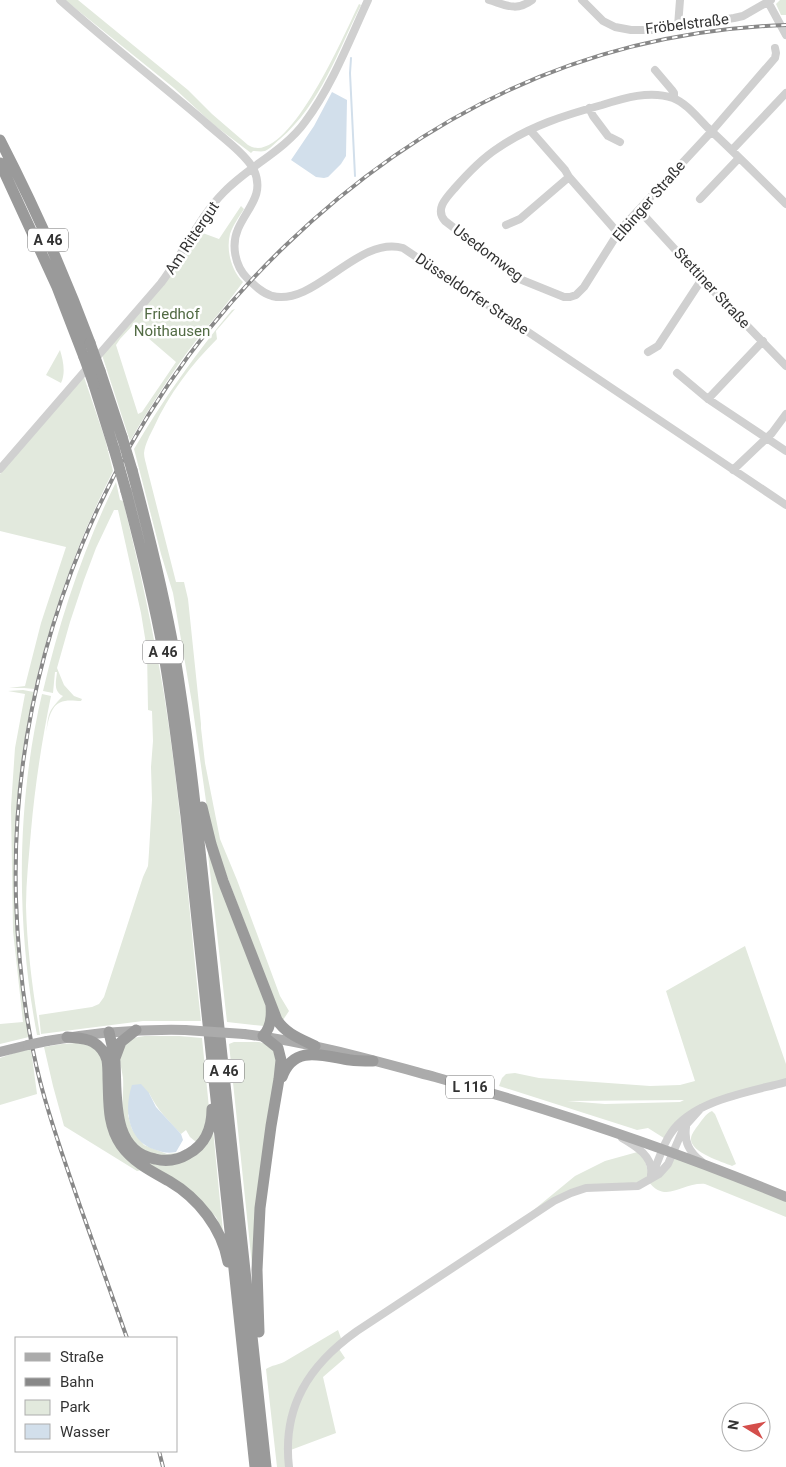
<svg xmlns="http://www.w3.org/2000/svg" width="786" height="1467" font-family="Roboto,sans-serif">
  <style>
    .green { fill: #e2e9dd; fill-rule: evenodd }
    .water { fill: #d2dfeb }
    .lines { fill: none; stroke-linecap: round; stroke-linejoin: round }
    .stream { stroke: #d2dfeb; stroke-width: 2 }
    .minor { stroke: #d0d0d0; stroke-width: 8 }
    .major { stroke: #ababab; stroke-width: 10 }
    .highway { stroke: #9a9a9a; stroke-width: 11 }
    .rail-casing { stroke: #888; stroke-width: 4 }
    .rail { stroke: #fff; stroke-width: 2; stroke-dasharray: 5.5; stroke-linecap: butt }
    .major-bridge { stroke: #ababab; stroke-width: 10 }
    .highway-bridge { stroke: #9a9a9a; stroke-width: 11 }
    .labels { text-anchor: middle; stroke-width: 5; stroke-linejoin: round; paint-order: stroke }
    .shield { fill: #fff; stroke: #707070; stroke-width: 1 }
    .shield-label { font-size: 14px; font-weight: bold; fill: #333 }
    .street-label { font-size: 15px; fill: #333; stroke: #fff }
    .park-label { font-size: 15px; fill: #526b44; stroke: #fff }
  </style>
  <rect width="100%" height="100%" fill="#fff"/>
  <path class="green" d="M65,0h13l110,90 24,24 36,31c39,25 98,-115 111,-141l2,1c-23,46 -41,100 -81,134 -5,4 -10,10 -15,12 -4,1 -8,0 -12,0l-2,2 -37,-28 -40,-37z
    M780,0h6v15h-5l-5,-11z
    M241,206l3,3c-5,8 -11,16 -14,25 -4,16 1,36 13,48 -15,21 -32,40 -48,60 -24,31 -45,65 -65,99l-28,-86c35,-40 70,-78 98,-123l19,7zM133,325l43,37 -34,50 -4,2 -22,-69 4,-6z
    M235,309l-19,22 1,8c-26,26 -48,55 -63,88 -4,8 -9,17 -10,26 0,5 2,10 3,15l29,114h8l4,17 13,125v4l4,35 15,76 17,41 43,116 9,15 -6,9 -4,-7 -62,-163 -10,-42 -15,-105 -19,-110 -12,-39 -27,-105c29,-49 61,-95 98,-139z
    M60,350c3,10 6,23 1,33l-15,-8z
    M84,377l21,62 8,32c-35,69 -61,142 -79,218l-10,-1h-15l16,-2 16,-63 25,-76 -66,-16v-57z
    M116,482l4,18 3,1c16,64 30,128 41,193 17,108 25,218 37,327h-58l-102,13 -2,-19 53,-8 7,-3 5,-7 39,-120 5,-11 1,-14 3,-52 -1,-33 2,-26 -1,-30 -4,-1 -1,-60 -6,-37 -23,-103h-4l-18,38 -12,32 -14,42 -13,46 7,17 10,11 8,3 -1,2c-5,0 -11,-1 -16,0 -15,2 -17,21 -19,33 3,-21 1,-22 17,-38 -10,-5 -7,-14 -6,-24h-2l-2,21 -10,-2c17,-72 40,-142 73,-209z
    M23,690l11,2c-26,113 -25,232 -5,345l-29,7v-20l23,-2 -10,-91 -2,-124 4,-59 10,-54 -17,-3z
    M42,694l9,2c-9,44 -16,89 -20,135 -2,25 -5,50 -5,75 1,43 7,86 14,129h-3c-21,-111 -21,-230 5,-341z
    M207,845l59,154 1,18 -3,9 -37,-4z
    M745,946l41,118v18l-80,24 -39,34 -19,-12 -11,2 -6,-2 -132,-42 3,-8 4,-4 9,-1 24,5 111,8 30,-1 15,-4 -29,-90zM684,1100l-4,2 -75,2 -38,-3z
    M145,1036h34l23,2 7,70 -6,26 -7,8 -6,-5 -4,-7 -5,4c-13,-14 -23,-23 -32,-41l-21,22 4,14 12,16 23,9 16,-2c-6,1 -13,4 -19,4 -19,-1 -37,-15 -41,-35 -2,-14 1,-29 0,-43 -1,-9 -6,-23 -1,-31 7,-8 13,-10 23,-11z
    M234,1042h25l12,3 6,10 -25,210 -23,-221z
    M76,1043l16,2 7,7 43,118 -5,1 -73,-45 -11,-40 -9,-39 18,-3z
    M31,1049l6,45 -37,11v-47l17,-6z
    M712,1111l3,3 21,50 -4,2c-10,-4 -42,-14 -41,-27 0,-4 3,-8 5,-11 5,-6 9,-14 16,-17z
    M213,1130l10,102 -7,-15 -39,-36 -38,-22 30,5z
    M641,1151l2,2 7,26 22,-25 114,43v20l-81,-33c-23,-2 -39,21 -57,-3l-72,10 -68,40 67,-55 30,-15z
    M338,1330l4,11 -5,5 8,12 -22,19 13,56 -48,18 1,16h-12l-11,-98c6,-4 12,-4 18,-7z"/>
  <path class="water" d="M332,92l15,8 -1,56 -5,8 -13,13 -4,1 -8,-1 -25,-17 23,-34z
    M141,1084l8,9 7,14 25,27 2,6 -7,12c-9,2 -14,0 -23,-3 -26,-10 -29,-41 -21,-64z"/>
  <g class="lines">
    <path class="stream" d="M351,58l-1,15 5,103"/>
    <path class="minor" d="M60,0c47,42 97,81 145,122 13,12 41,32 49,48 11,25 -7,38 -16,59 -7,16 -3,37 9,49 7,7 15,15 25,18 43,11 86,-61 131,-48l383,257
      M489,0c17,5 27,12 43,0
      M582,0l21,21 12,6 16,3h24l79,-12 9,-2 28,-16
      M767,0l19,35
      M678,26l2,-26
      M775,48l1,5 -1,5 -63,73 -92,99 -36,57 -8,8 -6,2h-6l-42,-17 -77,-59c-10,-11 0,-22 9,-32 13,-15 27,-30 44,-41 32,-22 67,-33 104,-43 22,-7 48,-15 71,-7 13,5 24,19 34,29 27,25 53,51 79,77
      M655,70l17,20 2,3v5
      M589,108l4,8 15,20 12,6
      M530,130l35,40 4,7 49,56
      M732,150l54,-57
      M700,199l39,-41
      M639,210l63,69 84,87
      M506,225l14,-6 49,-42
      M648,352l10,-6 44,-67
      M677,373l31,26 78,52
      M708,399l55,-58
      M0,469l161,-186c22,-29 38,-66 63,-91 25,-26 60,-41 81,-70 27,-36 44,-81 63,-122
      M733,470l39,-37 14,-19
      M686,1127c-2,15 3,25 16,35
      M622,1138c14,8 32,19 29,37
      M650,1179c8,-14 11,-32 21,-46 22,-33 79,-41 115,-51
      M289,1467c-7,-60 20,-102 68,-136l197,-130 17,-8 15,-5 52,-2 21,-12 9,-10 16,-37 17,-19"/>
    <path class="major" d="M244,1034c65,8 128,26 191,43 118,33 238,73 351,120
      M47,1041c46,-8 92,-12 138,-11
      M0,1052l28,-7"/>
    <path class="highway" d="M0,140c34,66 64,133 90,203
      M0,163l57,124 27,70
      M100,371l22,66
      M94,385l20,64
      M132,470c16,60 31,120 42,181 9,54 16,108 22,162l70,654
      M126,491c14,53 27,105 37,159 10,55 16,110 23,166l69,651
      M202,807l9,37 12,37 54,139c9,14 24,19 38,26
      M109,1032c2,10 5,20 6,30 2,34 -4,89 40,97 12,3 23,1 33,-5 17,-9 24,-26 24,-45
      M67,1037c9,1 19,1 26,5 7,4 12,11 14,18 1,6 1,13 1,19 1,22 -1,46 13,66 12,17 30,26 48,36 29,17 53,47 59,81
      M115,1058l6,-16 15,-12
      M282,1077c12,-33 41,-21 68,-17 7,1 15,1 23,1
      M259,1332l-2,-62 3,-62 11,-82 8,-47 2,-19 -3,-12 -15,-12c8,-8 9,-20 8,-31"/>
    <g class="rail-casing">
      <path id="rail" d="M127,1338c-16,-44 -31,-88 -47,-132 -14,-41 -29,-82 -40,-125 -15,-59 -22,-121 -24,-182 -7,-244 94,-485 269,-653 140,-135 305,-214 501,-221
        M159,1451l4,16"/>
    </g>
    <use href="#rail" class="rail"/>
    <path class="major-bridge" d="M185,1030l59,4
      M28,1045l19,-4"/>
    <path class="highway-bridge" d="M90,343l10,28
      M84,357l10,28
      M122,437l10,33
      M114,449l12,42"/>
  </g>
  <g class="labels">
    <g class="shield">
      <rect x="28" y="228.5" width="40" height="23" rx="4"/>
      <rect x="143" y="640.5" width="40" height="23" rx="4"/>
      <rect x="204" y="1059.5" width="40" height="23" rx="4"/>
      <rect x="446" y="1075.5" width="48" height="23" rx="4"/>
    </g>
    <g class="shield-label">
      <text x="48" y="245">A 46</text>
      <text x="163" y="657">A 46</text>
      <text x="224" y="1076">A 46</text>
      <text x="470" y="1092">L 116</text>
    </g>
    <g class="street-label">
      <text transform="translate(687 24) rotate(-7)" y="5">Fröbelstraße</text>
      <text transform="translate(649 201) rotate(-49)" y="5">Elbinger Straße</text>
      <text transform="translate(192 238) rotate(-56)" y="5">Am Rittergut</text>
      <text transform="translate(488 253) rotate(37)" y="5">Usedomweg</text>
      <text transform="translate(712 288) rotate(47)" y="5">Stettiner Straße</text>
      <text transform="translate(472 294) rotate(34)" y="5">Düsseldorfer Straße</text>
    </g>
    <g class="park-label">
      <text x="172" y="319">Friedhof<tspan x="172" dy="17">Noithausen</tspan></text>
    </g>
  </g>
  <rect x="15" y="1337" width="162" height="115" fill="#ffffff" stroke="#adadad"/>
  <rect x="25" y="1353" width="25" height="8" fill="#ababab" stroke="#adadad"/>
  <text x="60" y="1362" font-size="15" fill="#333333">Straße</text>
  <rect x="25" y="1378" width="25" height="8" fill="#888888" stroke="#adadad"/>
  <text x="60" y="1387" font-size="15" fill="#333333">Bahn</text>
  <rect x="25" y="1400" width="25" height="15" fill="#e2e9dd" stroke="#adadad"/>
  <text x="60" y="1412" font-size="15" fill="#333333">Park</text>
  <rect x="25" y="1424" width="25" height="15" fill="#d2dfeb" stroke="#adadad"/>
  <text x="60" y="1437" font-size="15" fill="#333333">Wasser</text>
  <g transform="translate(746 1427) rotate(280)"><circle r="24" fill="#ffffff" stroke="#adadad"/>
  <path d="M0-4L9 19L0 12L-9 19Z" fill="#d44e4b"/>
  <text y="-8" font-size="14" font-weight="bold" text-anchor="middle" fill="#333333">N</text>
  </g>
</svg>
